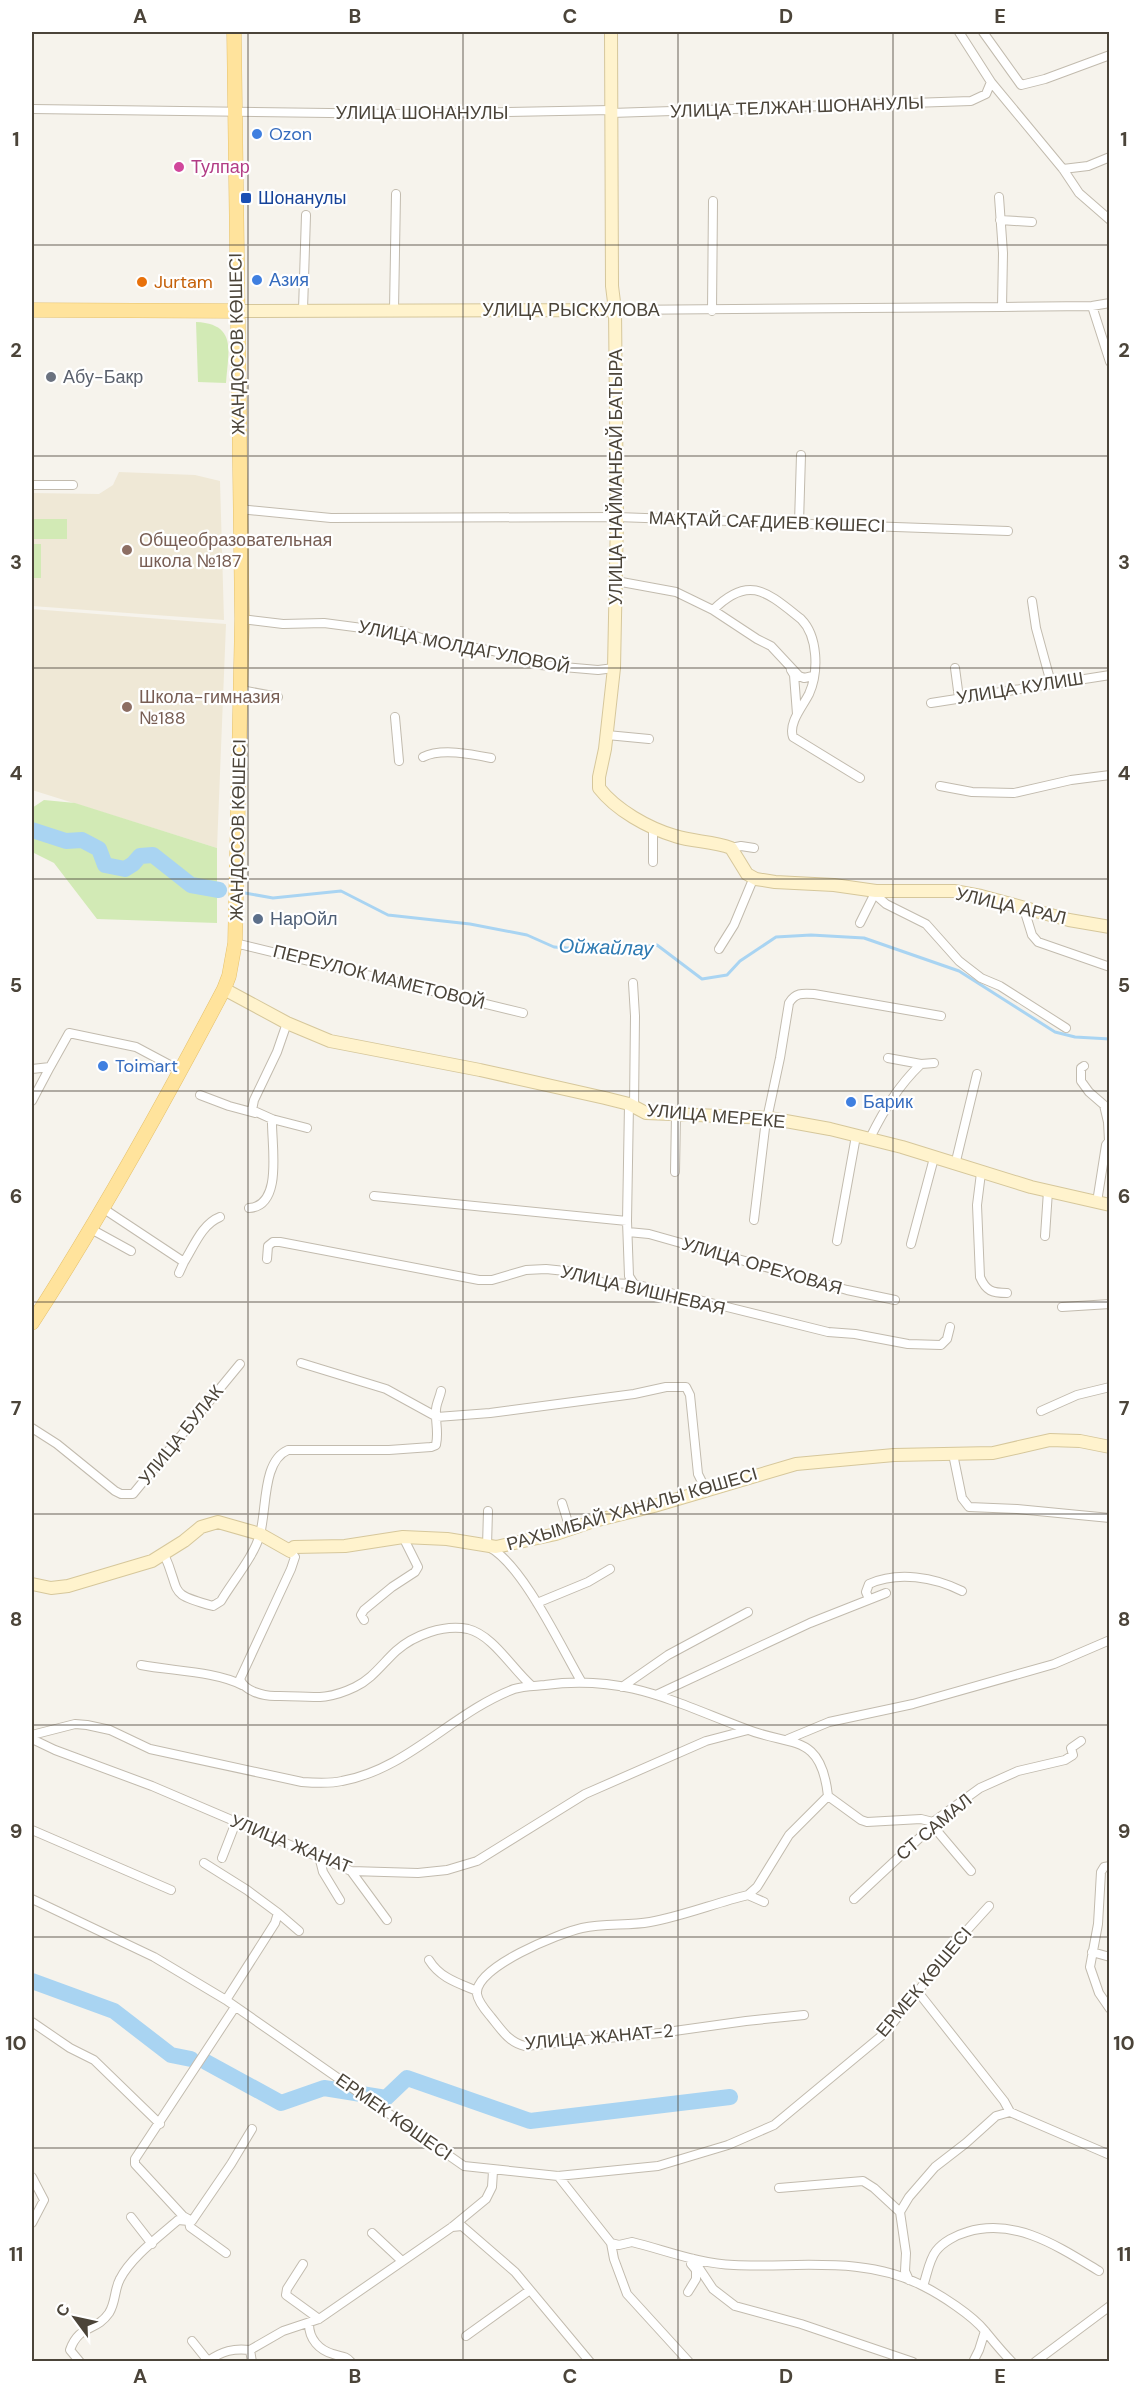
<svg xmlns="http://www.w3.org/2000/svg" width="1141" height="2393" font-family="'DM Sans',sans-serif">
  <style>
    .education { fill: #efe8d6 }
    .green { fill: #d2eab5 }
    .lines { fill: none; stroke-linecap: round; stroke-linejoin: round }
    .stream { stroke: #a9d4f2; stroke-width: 3 }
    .river { stroke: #a9d4f2; stroke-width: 16 }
    .street-casing { stroke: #c2bbae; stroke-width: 10 }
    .secondary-casing { stroke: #d6c79b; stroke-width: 14 }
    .primary-casing { stroke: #e6c16a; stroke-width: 15 }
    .street { stroke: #fff; stroke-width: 8 }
    .secondary { stroke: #fff3cd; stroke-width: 12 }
    .primary { stroke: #ffe39c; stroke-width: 14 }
    .grid { fill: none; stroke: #4b4439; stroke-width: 1.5; stroke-opacity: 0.55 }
    .shop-dot { fill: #3f7fe0; stroke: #fff; stroke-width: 2 }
    .hotel-dot { fill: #d1479c; stroke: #fff; stroke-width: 2 }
    .transit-dot { fill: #1a4fb4; stroke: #fff; stroke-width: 2 }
    .food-dot { fill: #e8710a; stroke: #fff; stroke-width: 2 }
    .worship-dot { fill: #6b7280; stroke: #fff; stroke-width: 2 }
    .education-dot { fill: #8d6e63; stroke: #fff; stroke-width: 2 }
    .service-dot { fill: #5c6f8a; stroke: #fff; stroke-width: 2 }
    .labels { text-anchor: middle; stroke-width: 4.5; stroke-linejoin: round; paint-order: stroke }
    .street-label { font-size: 18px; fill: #4b4439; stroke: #fff }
    .shop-label { font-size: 18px; fill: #366cbe; stroke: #fff; text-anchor: start }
    .hotel-label { font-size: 18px; fill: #b23c85; stroke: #fff; text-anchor: start }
    .transit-label { font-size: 18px; fill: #164399; stroke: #fff; text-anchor: start }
    .food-label { font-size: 18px; fill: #c56008; stroke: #fff; text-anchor: start }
    .worship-label { font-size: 18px; fill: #5b616d; stroke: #fff; text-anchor: start }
    .education-label { font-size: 18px; fill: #785e54; stroke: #fff; text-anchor: start }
    .service-label { font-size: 18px; fill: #4e5e75; stroke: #fff; text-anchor: start }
    .water-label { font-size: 20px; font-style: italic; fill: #2e7ab2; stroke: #fff }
    .neatline { fill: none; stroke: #4b4439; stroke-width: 2 }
    .grid-label { font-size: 20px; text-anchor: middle; font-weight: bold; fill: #4b4439 }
  </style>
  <rect width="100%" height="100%" fill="#f6f3ec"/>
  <path class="education" d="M119,472l76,3 25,6 4,139 -192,-14v-113l67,1 14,-9z
    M32,609l194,15 -9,224 -185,-58z"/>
  <path class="green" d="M196,322c42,2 32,30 30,61l-28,-1z
    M32,519h35v20h-35z
    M32,544h9v34h-9z
    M44,800l31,3 142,45v75l-120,-4 -43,-56 -22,-11v-44z"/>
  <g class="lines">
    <path class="stream" d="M245,893l28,5 68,-7 47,24 82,9 57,11 27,12 54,4 49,-6 45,34 25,-4 13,-14 36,-24 35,-2 53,3 95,33 96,61 20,5 35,2"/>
    <path class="river" d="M32,830l34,11 16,-1 17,9 6,16 20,4 8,-5 7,-8 13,-1 38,30 28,5
      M32,1981l82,30 57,44 20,4
      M206,2062l75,41 43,-15 62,10 21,-20 123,43 200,-24"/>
    <g class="street-casing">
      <path id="street" d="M983,32l38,53 24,-6 65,-24
        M991,82l72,87 16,24 31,27
        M32,109l373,5 206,-4
        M611,113l360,-12 15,-7 5,-12 -32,-50
        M1063,169l25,-3 22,-9
        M999,197l4,56 -1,54
        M1000,220l32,2
        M1092,306l18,56
        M303,310l3,-95
        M394,310l2,-116
        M615,310l387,-3 90,-1 18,-3
        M712,311l1,-110
        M32,485h41
        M239,509l92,9 286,-1 391,14
        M799,523l2,-68
        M616,581l60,11 37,18c36,-36 54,-18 88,9 17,17 18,53 8,75 -6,12 -21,29 -16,43l67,41
        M1032,601l4,27 15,55
        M713,610l44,29 14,7 28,30 5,2 9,-2
        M242,619l41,5 41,-1 61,8h16l23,8 69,12 47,14 58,5 16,-2
        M955,668l4,30
        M791,670l3,5 3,39
        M241,690l37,7
        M931,703l179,-28
        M395,717l4,44
        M607,735l42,4
        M423,757c18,-9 48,-3 68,1
        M940,786l32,6 42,1 57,-13 39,-5
        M653,827v35
        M731,848l10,-2 13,2
        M876,891l2,6 8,7 40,20 33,37 22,17 19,8 66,42
        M1024,909l8,26 6,7 72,25
        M860,923l16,-32
        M235,943l288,70
        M719,949l15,-24 20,-48
        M633,983l2,33 -1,91
        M287,1023l-10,29 -23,48 -2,10 20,9 35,9
        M888,1058l33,6
        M1084,1066l-3,2v13l8,11 15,13 4,17 1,19 -3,4 -9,57
        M32,1069l18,-2 19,-34 67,14 45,24
        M200,1095l29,11 26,7
        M32,1101l18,-34
        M629,1104l-2,117 2,55 5,8
        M870,1138c14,-28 28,-52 51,-74l13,-1
        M955,1165l22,-91
        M675,1172l1,-57
        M981,1173l-4,32 3,72c6,14 12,16 27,16
        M374,1196l253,25
        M249,1208c35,-2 22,-65 23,-89
        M104,1209l80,53c10,-16 18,-38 36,-45
        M754,1220l11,-92 15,-70 9,-55c6,-10 13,-10 25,-9l127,22
        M91,1229l40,22
        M628,1232l21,2 198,56 48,10
        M1045,1236l3,-45
        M837,1241l19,-105
        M911,1244l23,-86
        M267,1259l1,-13 5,-4h7l199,38h13l34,-10 20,-1 29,3 29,11 30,1 194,48 27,2 53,10 33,1 6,-6 3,-12
        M179,1273l5,-11
        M1062,1307l48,-3
        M301,1363l85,26 51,28 53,-4 144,-19 32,-7h20l4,8 8,79 8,16
        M1041,1411l36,-16 33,-8
        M32,1428l25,16 58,47 6,3h12l107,-130
        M953,1454l9,44 7,9 48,2 93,9
        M562,1503l8,26
        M487,1546l1,-35
        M489,1547c34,18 72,100 92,134
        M290,1551l5,6 -4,12 -51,110c4,12 23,17 35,17 33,-1 47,7 80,-9 17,-8 27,-23 41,-36 18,-16 48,-27 72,-22 25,6 45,41 64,57
        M164,1554c18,40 2,39 49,52l8,-5c11,-19 34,-46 39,-67 7,-25 2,-73 28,-84h101l42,-3 5,-2c3,-14 -1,-23 0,-35 0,-6 4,-13 5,-19
        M869,1599l-3,-7 3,-8c29,-13 65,-7 93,7
        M537,1603l51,-21 22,-13
        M364,1620l-3,-5 3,-5 28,-23 23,-15 3,-5 -15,-30
        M141,1665c30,6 74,6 101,20
        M622,1687l46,-32 80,-43
        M658,1694l152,-71 76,-30
        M32,1735l43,-11 12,1 23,5 40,19 152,33c13,1 27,2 40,-1 66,-12 111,-69 172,-92 9,-3 21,-3 31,-4 80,-11 129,17 201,44 45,18 75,3 82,67l-39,39 -32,52 -9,8c-33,8 -65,21 -98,27 -22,4 -45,1 -68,6 -22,5 -108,39 -105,66 1,8 9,17 14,23 10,12 18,26 34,29l135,-13 86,-12 58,-6
        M32,1739l23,11 97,36 199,85 67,2 29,-3 30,-9 108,-67 121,-53 42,-11
        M788,1739l41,-17 84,-18 141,-40 56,-24
        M828,1796l33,24 6,2 54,-3 12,3 5,10 33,39
        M32,1830l139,60
        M319,1856l4,16 17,28
        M222,1858l14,-36
        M204,1863l43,27 31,23 -3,10 -49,77
        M1110,1866l-6,1 -3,5 -3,52 -8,43 9,26 11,16
        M351,1871l36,49
        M748,1895l16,7
        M32,1899l122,58 72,43 238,166 94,10 100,-10 70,-21 46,-20 111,-92 74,-94 30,-33
        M854,1899l73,-68 6,-9 47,-34 38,-17 47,-11 8,-5 -2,-7 10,-7
        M278,1913l21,18
        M1092,1952l18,5
        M429,1960c11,18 29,23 48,31
        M918,1992l86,109 6,11
        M235,2007l-100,152v5l48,52 9,5 39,-57 21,-35
        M32,2022l38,26 24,12 66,64
        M558,2176l53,67 3,16 13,35 62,68
        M32,2177l12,23 -12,23
        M779,2188l84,-7 11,7 26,24
        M131,2217l21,27
        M452,2227l10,-1 53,46 75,90
        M372,2233l30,28
        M611,2243l8,2 13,-3c33,8 67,22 102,23 62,3 131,-10 189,21 18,9 49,29 62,45 9,11 17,21 27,31
        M693,2259l20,30 22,17 66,18 112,38
        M303,2264l-16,25 -1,6 33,24
        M909,2280l-4,-9 1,-18 -6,-41 9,-15 26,-30 31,-24 30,-27 14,-4 100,43
        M923,2286c4,-11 6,-26 13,-35 7,-9 20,-16 31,-19 48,-15 92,15 132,39
        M688,2292l8,-13v-9l-5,-6
        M309,2324c0,15 10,26 24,30 8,3 12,1 18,8
        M466,2336l64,-46
        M192,2341l16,20c14,-10 26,-13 42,-11l2,12
        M250,2350l33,-19 36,-12 133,-92 34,-28 6,-12 1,-16
        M80,2362l-10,-12c9,-26 26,-18 39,-37 7,-11 5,-23 11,-34 11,-22 40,-43 58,-59l11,1 1,6 36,26
        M973,2362l6,-12 6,-19
        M1035,2362l75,-56"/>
    </g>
    <g class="secondary-casing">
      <path id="secondary" d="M611,32l1,254 3,24 2,207 -3,151 -9,81 -6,28v11c17,22 49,40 76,48 18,6 38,5 56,12l16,26 9,5 19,3 59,3 42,6h78l27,5 88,24 41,7
        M237,311l378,-1
        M224,989l63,34 43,18 150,29 125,28 24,6 17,9 123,5 61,11 72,18 129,40 79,18
        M32,1584l19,4 17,-2 84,-25 32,-20 17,-14 17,-5 42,12 30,17 4,-4 51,-1 58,-9 44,2 49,8 60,-13 38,-13 60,-15 142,-42 98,-9 99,-2 57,-13 30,1 30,6"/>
    </g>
    <g class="primary-casing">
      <path id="primary" d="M32,310l205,1
        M32,1323c70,-108 132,-220 192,-334l5,-13 6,-33 7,-324 -8,-587"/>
    </g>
    <use href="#street" class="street"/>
    <use href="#secondary" class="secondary"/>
    <use href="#primary" class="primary"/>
  </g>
  <path class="grid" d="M248,32v2330M463,32v2330M678,32v2330M893,32v2330M32,245h1078M32,456h1078M32,668h1078M32,879h1078M32,1091h1078M32,1302h1078M32,1514h1078M32,1725h1078M32,1937h1078M32,2148h1078"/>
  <g class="shop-dot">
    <circle cx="257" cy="134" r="6"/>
    <circle cx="257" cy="280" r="6"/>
    <circle cx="103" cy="1066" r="6"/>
    <circle cx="851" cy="1102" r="6"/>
  </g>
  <circle class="hotel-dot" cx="179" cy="167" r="6"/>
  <rect class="transit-dot" x="240" y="192" width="12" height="12" rx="3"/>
  <circle class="food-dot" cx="142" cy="282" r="6"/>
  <circle class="worship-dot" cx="51" cy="377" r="6"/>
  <g class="education-dot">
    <circle cx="127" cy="550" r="6"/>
    <circle cx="127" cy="707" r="6"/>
  </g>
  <circle class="service-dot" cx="258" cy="919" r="6"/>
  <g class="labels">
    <g class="street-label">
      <text transform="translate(797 107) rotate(-2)" y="6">УЛИЦА ТЕЛЖАН ШОНАНУЛЫ</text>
      <text x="422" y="119">УЛИЦА ШОНАНУЛЫ</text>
      <text x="571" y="316">УЛИЦА РЫСКУЛОВА</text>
      <text transform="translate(237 344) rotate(-91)" y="6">ЖАНДОСОВ КӨШЕСІ</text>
      <text transform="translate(616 477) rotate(-90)" y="6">УЛИЦА НАЙМАНБАЙ БАТЫРА</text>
      <text transform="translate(767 522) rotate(2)" y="6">МАҚТАЙ САҒДИЕВ КӨШЕСІ</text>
      <text transform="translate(464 647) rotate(11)" y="6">УЛИЦА МОЛДАГУЛОВОЙ</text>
      <text transform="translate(1020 688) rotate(-9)" y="6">УЛИЦА КУЛИШ</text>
      <text transform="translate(238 830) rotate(-89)" y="6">ЖАНДОСОВ КӨШЕСІ</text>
      <text transform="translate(1011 906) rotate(13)" y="6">УЛИЦА АРАЛ</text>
      <text transform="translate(379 977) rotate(14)" y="6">ПЕРЕУЛОК МАМЕТОВОЙ</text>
      <text transform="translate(716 1116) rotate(5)" y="6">УЛИЦА МЕРЕКЕ</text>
      <text transform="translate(762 1266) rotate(16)" y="6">УЛИЦА ОРЕХОВАЯ</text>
      <text transform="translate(643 1290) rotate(13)" y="6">УЛИЦА ВИШНЕВАЯ</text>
      <text transform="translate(181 1435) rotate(-51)" y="6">УЛИЦА БУЛАК</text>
      <text transform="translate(632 1509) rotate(-16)" y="6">РАХЫМБАЙ ХАНАЛЫ КӨШЕСІ</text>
      <text transform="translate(934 1827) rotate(-40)" y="6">СТ САМАЛ</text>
      <text transform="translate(291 1844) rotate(22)" y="6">УЛИЦА ЖАНАТ</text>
      <text transform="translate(924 1982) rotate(-50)" y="6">ЕРМЕК КӨШЕСІ</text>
      <text transform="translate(599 2037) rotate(-5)" y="6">УЛИЦА ЖАНАТ-2</text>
      <text transform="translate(394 2117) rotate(35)" y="6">ЕРМЕК КӨШЕСІ</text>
    </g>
    <g class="shop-label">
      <text x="269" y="140">Ozon</text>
      <text x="269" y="286">Азия</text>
      <text x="115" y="1072">Toimart</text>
      <text x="863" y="1108">Барик</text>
    </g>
    <g class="hotel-label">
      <text x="191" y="173">Тулпар</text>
    </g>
    <g class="transit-label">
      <text x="258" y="204">Шонанулы</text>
    </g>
    <g class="food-label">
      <text x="154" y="288">Jurtam</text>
    </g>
    <g class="worship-label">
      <text x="63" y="383">Абу-Бакр</text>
    </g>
    <g class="education-label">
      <text x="139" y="546">Общеобразовательная<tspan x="139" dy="21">школа №187</tspan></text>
      <text x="139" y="703">Школа-гимназия<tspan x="139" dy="21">№188</tspan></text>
    </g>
    <g class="service-label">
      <text x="270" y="925">НарОйл</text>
    </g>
    <g class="water-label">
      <text transform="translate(606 947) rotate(2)" y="7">Ойжайлау</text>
    </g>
  </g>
  <rect width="1141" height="2393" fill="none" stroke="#ffffff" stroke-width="66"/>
  <g transform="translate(75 2318) rotate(303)" stroke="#ffffff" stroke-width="4.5" paint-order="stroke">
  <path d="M0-4.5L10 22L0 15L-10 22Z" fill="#4b4439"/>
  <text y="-9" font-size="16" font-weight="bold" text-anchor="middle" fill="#4b4439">С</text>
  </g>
  <rect x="33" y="33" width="1075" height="2327" class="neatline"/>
  <g class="grid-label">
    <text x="140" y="23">A</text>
    <text x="355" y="23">B</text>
    <text x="570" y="23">C</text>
    <text x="786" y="23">D</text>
    <text x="1000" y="23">E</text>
    <text x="16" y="146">1</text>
    <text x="1124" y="146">1</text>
    <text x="16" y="357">2</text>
    <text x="1124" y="357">2</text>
    <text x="16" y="569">3</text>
    <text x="1124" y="569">3</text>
    <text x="16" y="780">4</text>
    <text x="1124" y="780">4</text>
    <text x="16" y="992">5</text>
    <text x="1124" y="992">5</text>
    <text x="16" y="1203">6</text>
    <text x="1124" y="1203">6</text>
    <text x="16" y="1415">7</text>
    <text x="1124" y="1415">7</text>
    <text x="16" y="1626">8</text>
    <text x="1124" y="1626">8</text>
    <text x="16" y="1838">9</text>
    <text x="1124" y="1838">9</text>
    <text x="16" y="2050">10</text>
    <text x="1124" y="2050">10</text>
    <text x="16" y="2261">11</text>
    <text x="1124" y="2261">11</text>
    <text x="140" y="2383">A</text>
    <text x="355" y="2383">B</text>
    <text x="570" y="2383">C</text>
    <text x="786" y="2383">D</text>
    <text x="1000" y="2383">E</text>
  </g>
</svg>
